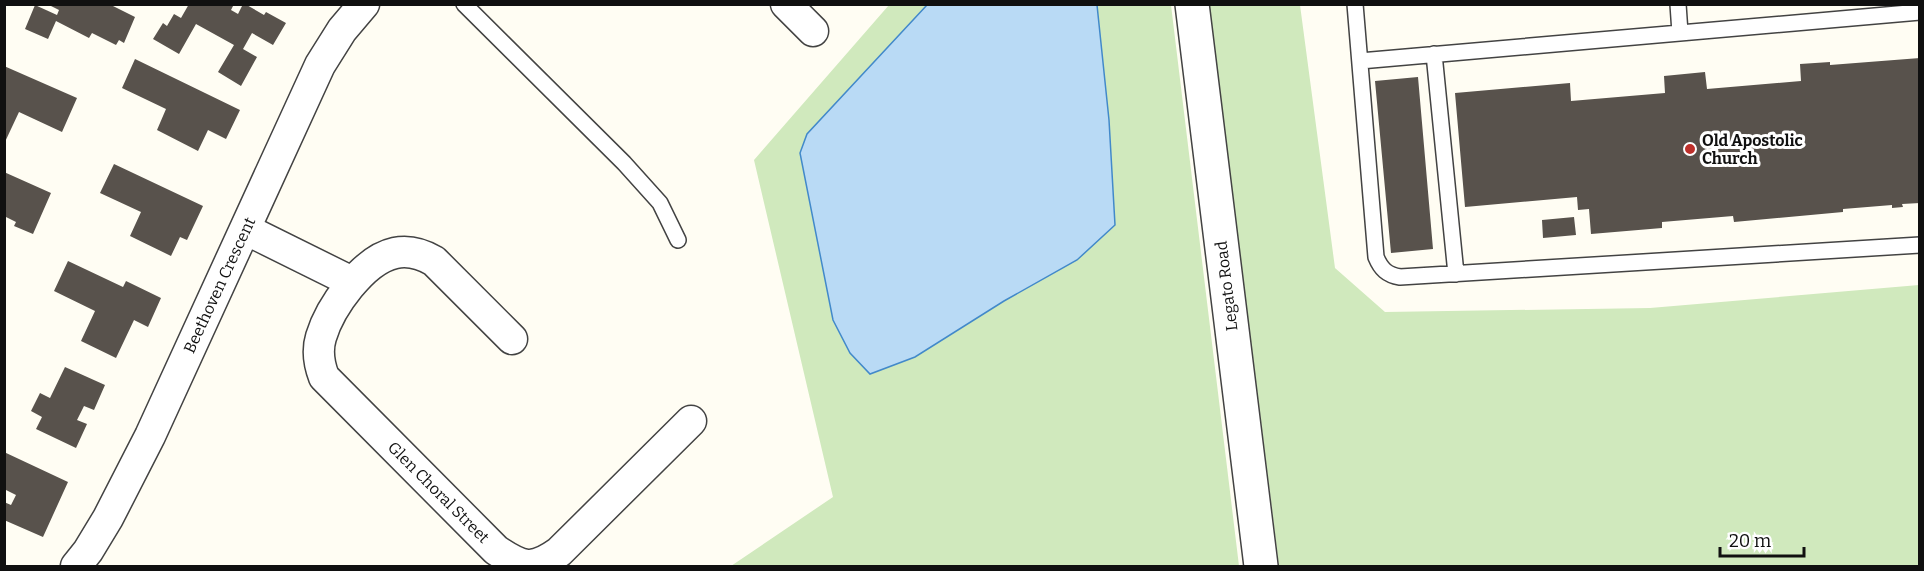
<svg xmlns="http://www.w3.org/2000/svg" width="1924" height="571" font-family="Bitter,serif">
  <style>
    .green { fill: #d0e9bd }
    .water { fill: #b9daf5; stroke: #4289ca; stroke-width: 1.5 }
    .building { fill: #58524c }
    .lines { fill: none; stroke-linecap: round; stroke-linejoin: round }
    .service-casing { stroke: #434343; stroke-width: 18 }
    .minor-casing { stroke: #434343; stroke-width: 33 }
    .tertiary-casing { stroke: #434343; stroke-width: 36 }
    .service { stroke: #fff; stroke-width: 15 }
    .minor { stroke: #fff; stroke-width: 30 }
    .tertiary { stroke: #fff; stroke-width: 33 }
    .poi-dot { fill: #bd302b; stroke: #fff; stroke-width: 2 }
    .labels { text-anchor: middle; stroke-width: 6; stroke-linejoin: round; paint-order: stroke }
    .poi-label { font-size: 16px; font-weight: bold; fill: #101010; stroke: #fff; text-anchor: start }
    .street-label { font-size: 16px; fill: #101010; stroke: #fff }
  </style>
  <rect width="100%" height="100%" fill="#fffdf3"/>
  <path class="green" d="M889,5h282l68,561h-508l102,-69 -79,-337z
    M1209,5h91l35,263 50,44 265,-4 269,-23v281h-640z"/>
  <path class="water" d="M927,5h170l12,115 6,105 -38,35 -73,41 -89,56 -45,17 -20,-21 -17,-33 -33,-167 7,-19z"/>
  <path class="building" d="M47,4h62l26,13 -11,26 -5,-3 -3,5 -24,-12 -3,5 -33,-17 -8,18 -23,-10 10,-24 22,10 2,-5z
    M189,4h45l-3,6 7,4 5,-10h2l19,11 2,-3 20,11 -13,22 -21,-12 -9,16 14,8 -16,29 -23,-14 16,-27 -38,-21 -17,30 -26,-15 10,-16 4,3 7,-12 7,4z
    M1920,58v145l-18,1 1,3 -11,1v-3l-49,4v3l-109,10 -1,-6 -71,6v6l-71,6 -2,-25 -11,1 -1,-13 -112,10 -10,-114 115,-10 1,18 94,-8 -1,-17 41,-4 2,17 94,-8 -1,-17 30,-2v3z
    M135,59l105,51 -14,29 -18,-9 -10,21 -41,-21 9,-21 -44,-21z
    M4,66l73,32 -15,34 -43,-20 -15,32z
    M1418,77l15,172 -42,4 -16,-172z
    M114,164l89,42 -16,34 -7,-3 -9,19 -41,-20 11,-24 -41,-19z
    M4,172l47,21 -18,41 -19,-8 2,-4 -12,-6z
    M1574,217l2,18 -33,3 -1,-18z
    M68,261l55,26 3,-6 35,17 -13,29 -14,-7 -18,38 -35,-17 14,-30 -41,-20z
    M65,367l40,18 -11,25 -10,-4 -7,14 10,4 -11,24 -40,-19 6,-12 -11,-6 9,-18 10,5z
    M4,452l64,30 -25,55 -39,-17v-18l7,3 5,-10 -12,-6z"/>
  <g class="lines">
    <g class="service-casing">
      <path id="service" d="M464,4l160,159 36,40 18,37
        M1355,4l21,253c5,12 11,18 24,20l520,-32
        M1678,4l2,29
        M1434,54l22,220
        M1360,61l560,-49"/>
    </g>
    <g class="minor-casing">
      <path id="minor" d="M786,4l27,27
        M245,229l107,53
        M512,339l-78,-78c-12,-7 -25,-11 -39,-8 -32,7 -65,54 -74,84 -4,13 -2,27 3,40l172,173c27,18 36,21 63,2l132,-131
        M76,566l12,-15 20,-33 42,-82 170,-371 22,-35 22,-26"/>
    </g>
    <g class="tertiary-casing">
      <path id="tertiary" d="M1192,4l69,562"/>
    </g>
    <use href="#service" class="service"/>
    <use href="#minor" class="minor"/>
    <use href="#tertiary" class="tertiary"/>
  </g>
  <circle class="poi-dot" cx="1690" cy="149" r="6"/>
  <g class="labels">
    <g class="poi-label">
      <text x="1702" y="146">Old Apostolic<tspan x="1702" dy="18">Church</tspan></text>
    </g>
    <g class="street-label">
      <text transform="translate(219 285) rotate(-65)" y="6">Beethoven Crescent</text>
      <text transform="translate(1226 286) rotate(-97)" y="6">Legato Road</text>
      <text transform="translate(439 492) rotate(45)" y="6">Glen Choral Street</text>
    </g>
  </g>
  <rect width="1924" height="571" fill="none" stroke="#101010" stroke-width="12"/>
  <path d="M1720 547v9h84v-9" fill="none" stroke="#101010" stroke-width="3"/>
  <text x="1729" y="547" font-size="18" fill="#101010" stroke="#ffffff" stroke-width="4.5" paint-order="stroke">20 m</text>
</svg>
